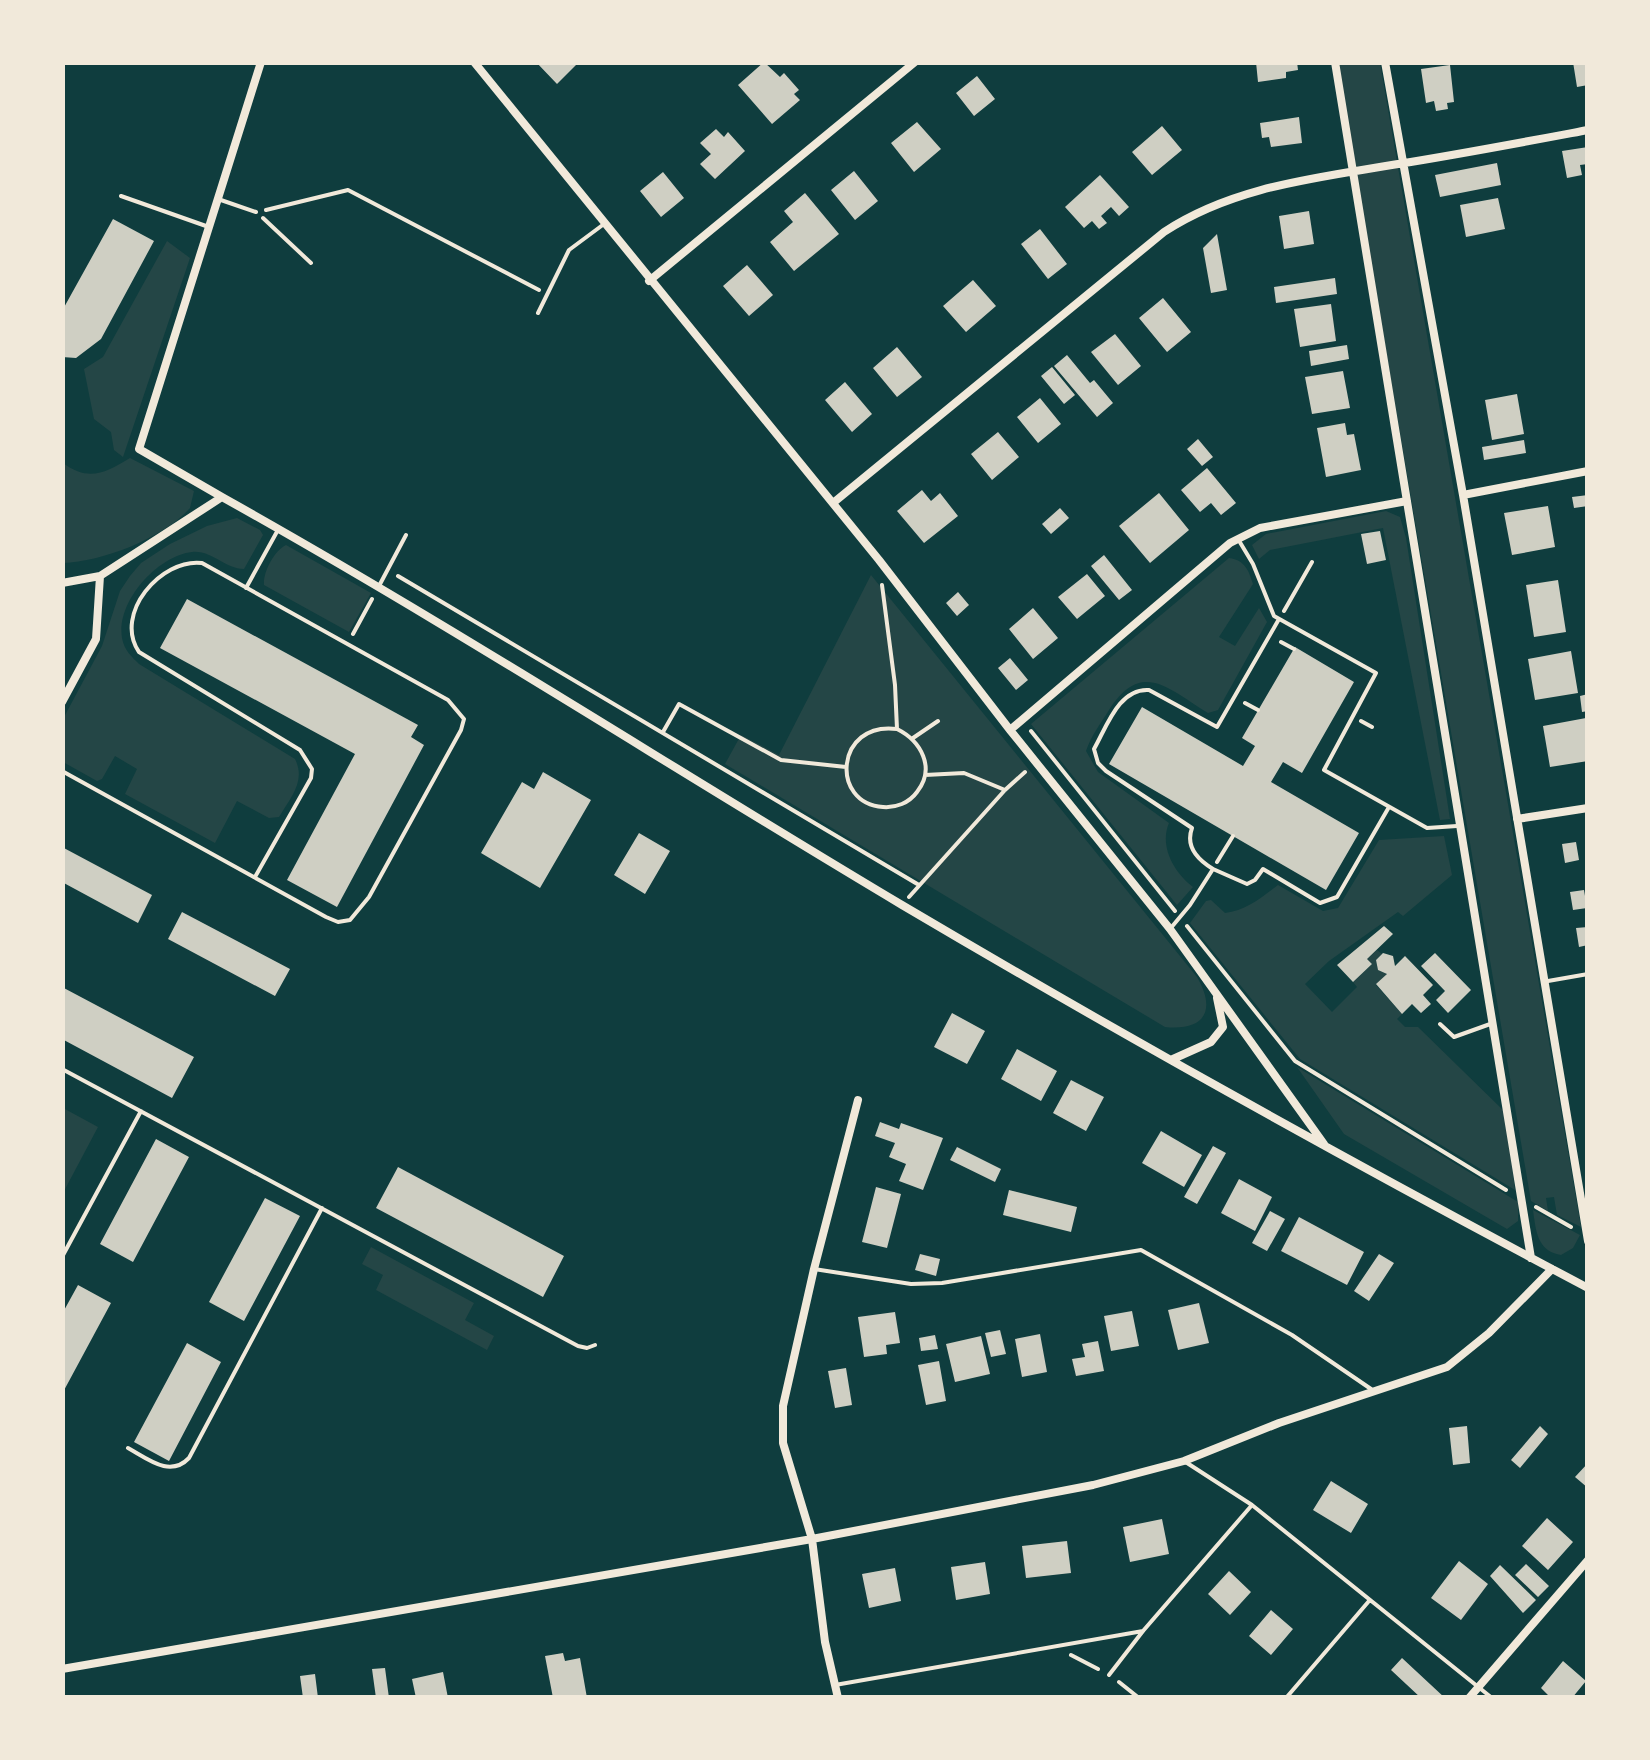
<svg xmlns="http://www.w3.org/2000/svg" width="1650" height="1760" font-family="'Exo 2',sans-serif">
  <style>
    .green { fill: #244646 }
    .building { fill: #cfcfc3 }
    .lines { fill: none; stroke-linecap: round; stroke-linejoin: round }
    .path { stroke: #f1e9da; stroke-width: 4 }
    .service { stroke: #f1e9da; stroke-width: 4 }
    .minor { stroke: #f1e9da; stroke-width: 8 }
  </style>
  <rect width="100%" height="100%" fill="#0f3d3e"/>
  <path class="green" d="M1337,63h43l201,1164 -24,-12 -3,-18 -8,1 2,13 -17,-10z
    M167,241l23,17 -67,199 -9,-7 -3,-18 -17,-13 -10,-50 19,-12z
    M130,458l64,33 -4,17c-26,30 -89,54 -127,55v-100c26,19 42,10 67,-5z
    M1386,511l14,6 6,21 44,281 -10,1 -57,-292 -113,22 -11,9 -7,-14 14,-11z
    M237,518l23,12 3,5 -19,34c-19,0 -32,-19 -52,-17 -35,4 -76,50 -70,86 2,12 10,19 17,26l156,95c11,22 -4,38 -16,58l-10,1 -32,-17 -22,42 -90,-49 12,-25 -22,-13 -13,23 -5,2 -34,-19v-43l39,-73 18,-55 10,-15 11,-13 29,-19 37,-18z
    M286,545l85,48 -22,39 -85,-47c-1,-13 10,-34 22,-40z
    M1229,558c16,2 20,13 24,26l-34,53 16,9 24,-38 8,14 -49,88 -10,3c-40,-24 -66,-54 -99,-3 -8,13 -18,26 -23,41l12,21 71,51c-10,23 5,50 24,64l-16,18 -146,-181z
    M871,575l326,402c20,34 7,54 -32,50l-440,-263 16,-29 38,20z
    M1444,836l8,39 -49,41 -5,-4 -69,49 -24,23 27,28 25,-25 -4,-5 19,-18 -5,-5 10,-9 5,4 -6,6 2,10 9,4 -11,11 26,29 -5,5 8,8h13l87,85 10,78 -215,-131 -110,-136 16,-22 5,-1 14,13c21,-2 37,-16 53,-28l45,26 15,-3 41,-68z
    M1297,1067l221,135v19l-11,8 -163,-95z
    M63,1108l35,19 -35,66z
    M1533,1210l47,25 -7,13 -12,7c-24,-4 -25,-24 -28,-45z
    M371,1247l103,56 -9,17 29,16 -7,14 -111,-60 7,-15 -21,-11z"/>
  <path class="building" d="M536,62h43l-22,22z
    M764,62l16,15 4,-4 15,17 -5,4 6,6 -28,24 -34,-39z
    M1256,62h41l1,8 -12,2v6l-28,4z
    M1573,62h15v23l-11,2z
    M1450,65l4,37 -7,1 1,6 -12,2 -2,-10 -8,2 -5,-34z
    M977,76l18,23 -21,17 -18,-23z
    M1299,117l3,26 -31,4 -2,-10 -7,1 -2,-15z
    M917,122l24,27 -27,23 -23,-29z
    M1162,126l20,24 -30,25 -20,-23z
    M716,129l8,8 4,-5 17,19 -30,28 -15,-15 11,-10 -11,-11z
    M1588,147v17l-8,1 2,10 -15,3 -5,-27z
    M1497,163l4,22 -61,12 -5,-22z
    M854,171l24,30 -23,19 -24,-30z
    M663,172l21,26 -23,19 -21,-26z
    M1100,175l29,32 -10,9 -8,-9 -10,9 6,7 -8,6 -7,-8 -8,7 -19,-21z
    M805,193l34,41 -45,37 -24,-29 23,-20 -9,-11z
    M1498,198l7,31 -39,8 -6,-32z
    M1309,211l5,33 -30,5 -5,-33z
    M113,219l41,22 -53,98 -25,19 -14,-1v-46z
    M1040,229l27,35 -19,15 -27,-35z
    M1217,234l10,56 -16,3 -8,-45z
    M747,265l26,30 -24,21 -26,-30z
    M1335,278l2,16 -61,9 -2,-16z
    M973,280l23,26 -30,26 -23,-26z
    M1163,298l28,34 -24,20 -28,-34z
    M1331,304l5,37 -36,6 -6,-38z
    M1115,334l26,32 -23,19 -27,-33z
    M1347,345l2,14 -38,7 -2,-15z
    M897,347l25,30 -25,20 -24,-29z
    M1067,355l23,28 4,-3 19,23 -16,14 -43,-51z
    M1052,367l23,28 -11,9 -23,-28z
    M1343,371l7,37 -38,6 -7,-37z
    M845,382l27,32 -20,18 -27,-32z
    M1517,394l7,40 -32,6 -7,-40z
    M1040,398l21,26 -23,19 -21,-26z
    M1345,423l2,12 7,-1 7,36 -35,7 -9,-49z
    M998,432l21,25 -27,23 -21,-26z
    M1198,439l15,18 -11,9 -15,-17z
    M1524,440l2,13 -42,7 -2,-13z
    M1207,468l29,35 -15,12 -10,-12 -11,9 -19,-22z
    M922,490l9,11 9,-8 18,23 -34,27 -27,-32z
    M1159,493l30,37 -39,33 -31,-37z
    M1588,495v11l-14,2 -2,-11z
    M1548,506l7,41 -43,8 -8,-42z
    M1060,508l9,10 -18,16 -9,-10z
    M1380,531l6,29 -19,4 -6,-30z
    M1104,555l28,35 -13,10 -28,-34z
    M1087,574l18,22 -28,23 -19,-22z
    M1558,580l8,52 -32,5 -8,-52z
    M958,592l11,13 -12,11 -11,-13z
    M187,599l231,126 -7,12 13,8 -87,162 -50,-27 68,-126 -195,-106z
    M1033,608l25,30 -25,21 -24,-30z
    M1295,647l59,35 -52,91 -19,-11 -12,20 88,51 -33,57 -217,-126 33,-57 101,59 12,-20 -13,-8z
    M1571,651l7,42 -43,7 -7,-41z
    M1010,658l18,22 -12,10 -18,-22z
    M1588,694v17l-6,1 -2,-16z
    M1586,718l2,43 -38,6 -7,-41z
    M543,772l48,28 -51,88 -59,-35 41,-71 12,7z
    M639,833l31,18 -25,43 -31,-19z
    M1576,842l3,18 -14,3 -3,-19z
    M62,847l90,48 -14,28 -76,-41z
    M1584,890l3,18 -14,2 -3,-18z
    M182,912l108,57 -15,27 -107,-57z
    M1384,926l9,8 -26,25 5,5 -19,18 -16,-17z
    M1588,927v18l-9,2 -3,-19z
    M1383,953l10,3 2,10 10,-10 28,29 -10,10 8,9 -10,9 -9,-9 -10,10 -26,-30 11,-10 -9,-4 -2,-10z
    M1435,953l36,37 -23,23 -12,-13 9,-9 -24,-25z
    M62,987l132,70 -22,41 -110,-59z
    M952,1013l33,18 -18,33 -33,-17z
    M1017,1049l40,22 -16,30 -40,-22z
    M1071,1080l33,17 -18,34 -33,-18z
    M880,1122l19,7 2,-6 42,15 -20,52 -24,-9 7,-17 -17,-7 6,-14 -20,-7z
    M1161,1131l41,24 -18,32 -42,-24z
    M156,1139l33,18 -56,105 -33,-18z
    M1213,1146l13,7 -29,51 -13,-7z
    M957,1147l44,22 -6,13 -45,-22z
    M398,1167l166,89 -21,41 -167,-89z
    M1239,1179l33,18 -17,34 -34,-18z
    M876,1187l25,7 -14,54 -25,-6z
    M1009,1190l68,17 -6,25 -68,-17z
    M265,1198l35,18 -56,105 -35,-19z
    M1270,1211l15,8 -18,32 -15,-8z
    M1299,1217l65,35 -17,33 -66,-34z
    M920,1254l20,5 -4,17 -21,-6z
    M1379,1254l15,9 -25,38 -15,-10z
    M78,1285l33,18 -49,91v-80z
    M1199,1303l10,40 -31,7 -10,-40z
    M1132,1311l7,35 -28,5 -7,-35z
    M895,1312l5,31 -14,2 1,9 -23,3 -6,-40z
    M1000,1330l6,24 -15,3 -6,-24z
    M1040,1334l7,38 -25,5 -7,-38z
    M935,1335l3,14 -17,2 -2,-13z
    M981,1336l9,38 -35,8 -9,-38z
    M1098,1341l6,30 -28,5 -4,-17 13,-2 -3,-13z
    M187,1343l34,19 -52,99 -35,-19z
    M939,1361l7,40 -20,4 -8,-40z
    M846,1368l6,37 -17,3 -7,-37z
    M1467,1426l3,37 -17,2 -4,-37z
    M1540,1426l8,8 -28,34 -9,-8z
    M1588,1463v25l-13,-11z
    M1331,1481l37,23 -17,29 -38,-23z
    M1547,1518l26,24 -25,28 -26,-24z
    M1162,1519l7,35 -39,8 -7,-35z
    M1067,1541l4,32 -45,5 -4,-32z
    M1459,1561l29,23 -27,36 -30,-22z
    M985,1562l5,32 -34,6 -5,-33z
    M1526,1564l23,22 -11,11 -23,-22z
    M1500,1565l36,35 -13,13 -33,-37z
    M895,1568l6,33 -32,7 -7,-34z
    M1229,1571l22,21 -21,23 -22,-21z
    M1271,1610l22,19 -22,26 -22,-19z
    M563,1653l2,8 15,-3 7,40h-34l-8,-42z
    M1402,1658l43,40h-24l-30,-28z
    M1563,1661l23,20 -14,17h-21l-10,-10z
    M385,1668l4,30h-13l-4,-29z
    M443,1672l5,26h-32l-4,-19z
    M315,1674l3,24h-15l-3,-22z"/>
  <g class="lines">
    <path class="path" d="M266,210l82,-20 191,100
      M263,218l48,45
      M398,576l521,309
      M882,585l13,100 2,44c24,12 39,39 20,63 -8,11 -21,16 -34,15 -53,-3 -48,-86 14,-78
      M1284,611l28,-49
      M353,634l19,-35
      M1281,642l13,7
      M1245,703l13,7
      M1361,721l11,6
      M1031,731l144,180
      M663,732l16,-28 102,56 65,7
      M913,738l25,-17
      M925,775l39,-2 41,17
      M1217,862l16,-26
      M909,897l96,-107 20,-18
      M1187,926l108,135 211,129
      M1536,1207l35,20
      M1071,1655l27,14
      M1119,1682l20,16"/>
    <path class="service" d="M121,196l85,30
      M218,199l38,13
      M538,313l31,-63 35,-26
      M1238,539l15,25 21,52 102,57 -52,97 103,58 30,-2
      M379,586l27,-51
      M246,588l33,-60
      M62,771l264,146 12,5 12,-2 19,-23 92,-167 3,-11 -16,-19 -246,-137c-41,-5 -89,51 -63,89l161,98 12,19 -1,9 -56,99
      M1213,869l34,15 8,-4 8,-11 57,34 17,-6 52,-90
      M1170,929l20,-24 23,-36c-15,-9 -28,-22 -21,-41l-86,-57 -8,-8 -4,-14c13,-23 25,-61 55,-59l68,37 62,-108
      M1548,981l40,-7
      M1440,1024l14,13 39,-14
      M62,1069l516,277 9,2 8,-3
      M62,1257l79,-146
      M814,1269l97,15 31,-1 199,-33 151,85 79,54
      M128,1448c20,11 42,30 61,10l133,-250
      M1184,1461l68,44 240,193
      M1109,1675l34,-44
      M835,1685l308,-54 109,-126
      M1286,1698l83,-97"/>
    <path class="minor" d="M474,62l405,498 131,170 160,199 154,215
      M1335,62l196,1196
      M1385,62l78,433 125,746
      M649,281l266,-219
      M1463,495l125,-24
      M222,497c231,129 453,273 680,408 225,133 454,260 686,383
      M833,503l331,-271c70,-46 153,-54 234,-68 63,-10 126,-22 190,-34
      M62,583l38,-7 122,-79 -83,-48 122,-387
      M62,702l34,-63 4,-63
      M1010,730l220,-187 30,-15 147,-27
      M1517,819l71,-11
      M1173,1059l38,-17 12,-15 -6,-29
      M62,1669l750,-130 -29,-96v-37l31,-137 44,-169
      M838,1698l-13,-56 -13,-103 281,-54 91,-24 95,-38 168,-56 42,-34 63,-64
      M1469,1698l119,-138"/>
  </g>
  <rect width="1650" height="1760" fill="none" stroke="#f1e9da" stroke-width="130"/>
</svg>
